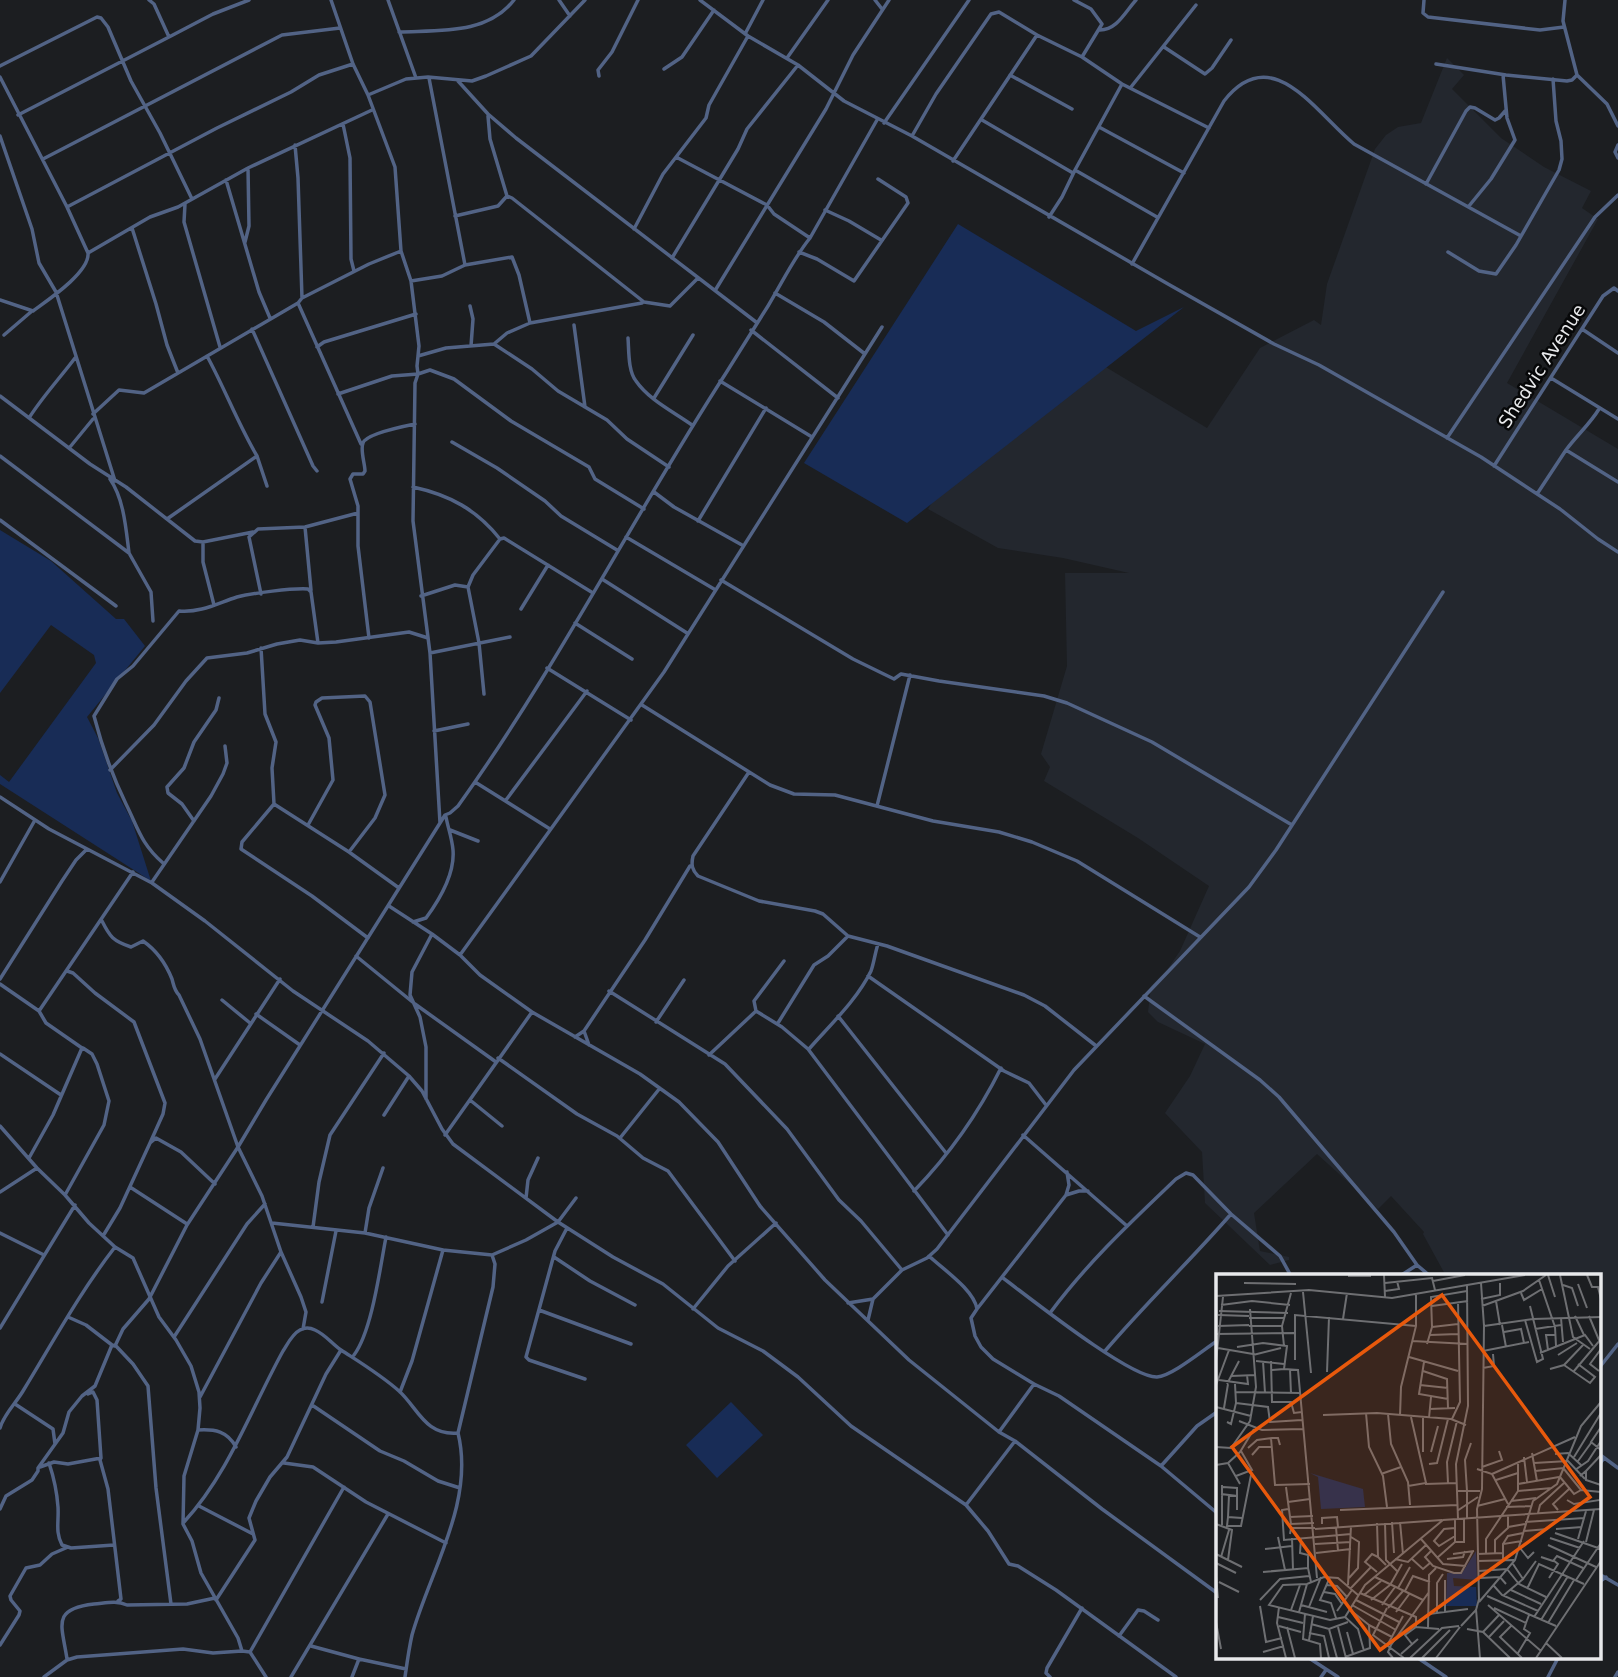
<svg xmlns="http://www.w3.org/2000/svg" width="1618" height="1677" font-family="'DejaVu Sans',sans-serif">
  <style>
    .built { fill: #23272e }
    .green { fill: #182c56 }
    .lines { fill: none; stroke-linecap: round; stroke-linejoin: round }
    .minor { stroke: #526385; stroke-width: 3.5 }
    .labels { text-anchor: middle; stroke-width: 5; stroke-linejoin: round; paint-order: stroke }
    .street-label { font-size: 18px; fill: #e8e9eb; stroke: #070809 }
    .inset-road { fill: none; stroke: #6e6f72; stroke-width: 2 }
    .view { fill: #e8590c; fill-opacity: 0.15; stroke: #e8590c; stroke-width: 3.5 }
    .inset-edge { fill: none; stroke: #e8e9eb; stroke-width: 3.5 }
  </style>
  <rect width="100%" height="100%" fill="#1c1e21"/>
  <path class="built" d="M1447,58l17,17 -12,14 49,49 43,29 47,24 -9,17 16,11 -91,164 111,66v1017l-19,-14v-176h-153l-23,-42 1,-2 -33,-36 -13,13 -61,-55 -63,59 6,38 29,6v3l-19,5 -65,-62 -3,-51 -37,-39 25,-37 15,-32 -47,-22 -10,-10 3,-26 16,-16 13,-19 29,-65 -71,-48 -94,-57 6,-14 -9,-13 26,-88 -2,-93h64l-66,-15 -65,-10 -70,-39 113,-181 166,100 53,-80 54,-28 7,5 6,-41 48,-135 11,-14 12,-8 23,-4z"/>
  <path class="green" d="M958,224l178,107 48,-24 -277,216 -103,-60z
    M0,530l51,31 65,58h8l21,27 -58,71 11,21 19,55 15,28 19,60 -151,-97v-9l9,7 87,-119 -2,-8 -43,-30 -51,68z
    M731,1402l32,33 -46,43 -31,-33z"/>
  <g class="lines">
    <path class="minor" d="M388,0l28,78
      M559,0l11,16
      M700,0l48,36 50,29 46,36 68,35 256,148 106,60 45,21 162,92 79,52 38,30 20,13
      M875,0l7,9
      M1074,0l17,9 11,15 -20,33
      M1424,0l-1,13 5,4 112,13 24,-3
      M1565,0l-2,21 14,54
      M1100,30c17,0 25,-18 36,-30
      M399,32c40,-2 88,3 115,-32
      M745,34l18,-34
      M169,37l44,-23 36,-14
      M1164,47l41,27 7,-6 19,-28
      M787,58l41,-58
      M1436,64l70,11 61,6 5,-1 5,-5
      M0,66l97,-49 4,1 7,9 23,54 29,52 32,66
      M664,69l18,-12 32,-47
      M1010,75l62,34
      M1577,75l30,29 11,22
      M599,76l-1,-6 14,-18 26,-52
      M0,77l67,130 21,46c2,19 -40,47 -55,58l-33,-11
      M429,78l36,187
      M458,81l30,33 28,24 240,184
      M1131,87l65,-82
      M368,95l38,-16 22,-2 44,4 14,-5 45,-20 54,-56
      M18,115l151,-78 -15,-33 -5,-4
      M488,116l2,23 17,57 5,2 132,104 26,4 28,-28
      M982,120l91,53
      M884,123l85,-123
      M343,124l7,34 1,101 3,12
      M1099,127l85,46
      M0,136l32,93 7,34 17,29 59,189
      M912,136l24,-42 55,-80 8,-2 38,23
      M295,145l3,33 4,120
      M1618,145l-3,7 3,6
      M676,157l91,48 7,9 36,24
      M43,159l239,-124 58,-7
      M953,161l84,-126 45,22 40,27 87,44
      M1075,170l82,47
      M226,180l33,112 11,26
      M1426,184l40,-73 4,-4 5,1 20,12 4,-2 7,-8
      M185,204l-1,18 36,125
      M1469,206l22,-27 24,-39 -8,-22 -4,-43
      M67,207l150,-79 74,-36 28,-17 34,-11
      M825,210l24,11 32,19
      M455,216l43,-10 9,-10
      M1049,217l13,-20 13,-27 47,-86
      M132,228l24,76 11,41 11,28
      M634,229l29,-55 43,-56 3,-13 39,-69
      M245,242l4,-16 -1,-58
      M799,252l18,7 37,22 54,-78 -2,-6 -28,-18
      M1448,252l31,19 17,3 20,-29 43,-75 3,-11 -1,-18 -5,-20 -3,-42
      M88,253l62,-36 28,-10 70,-39 124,-58
      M672,258l66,-109 9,-20 51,-64
      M1132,264l92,-163c48,-61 91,11 130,43l167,92
      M411,281l31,-5 23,-11 47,-8 7,18 11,48 -23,10 -13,11
      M716,289l110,-180 27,-54 36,-55
      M775,293l49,29 41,32
      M298,303l63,141
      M470,306l3,13 -2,27
      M530,323l112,-20
      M574,325l11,82
      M252,329l61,137 4,5
      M1582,329l36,24
      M751,330l87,68
      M4,335l28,-24
      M628,338c1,13 0,33 8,43 13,19 38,31 56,44
      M317,347l7,-5 92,-28
      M418,356l28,-8 48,-4 38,25 26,22 49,29 20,19 42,28
      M1551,378l67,41
      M720,381l92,56
      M338,394l54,-18 26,-2 12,-4 24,9 57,42 78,46 6,12 49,30
      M0,396l90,68 36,23 69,54 8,1v20l11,43
      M654,398l39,-63
      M93,414l26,-24 25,3 154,-90 4,-5 67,-34 32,-13
      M29,418c14,-22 31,-40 46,-60
      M1447,438l148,-221 23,-22
      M452,442l45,26 48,33 16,15 56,34
      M70,447l23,-28
      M1566,450c11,-15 24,-26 33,-41
      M0,456l129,97 22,39 2,29
      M257,456l10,30
      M1494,466l109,-170 11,-8 4,3
      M110,479c14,20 16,50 19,74
      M413,487c37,8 64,23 87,52l4,-1 89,55
      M654,492l20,15 68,38
      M1537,494l29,-44 52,32
      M167,519l90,-63c-19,-32 -32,-67 -50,-100
      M0,520l116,86
      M698,521l68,-113
      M305,527l6,63
      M626,537l88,52
      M203,542l50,-10
      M602,579l85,54
      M721,580l132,79 41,20 7,-5 38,7 105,15 23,7 85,39 140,83
      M468,587l11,56 5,51
      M261,594l-12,-57 9,-8 47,-2 53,-14
      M421,596l34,-11 13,2 5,-12 27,-36
      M521,609l27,-44
      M575,623l57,36
      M369,638l-11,-92v-40l-8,-27 3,-5h10l2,-3c0,-7 -5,-21 -2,-28 3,-9 42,-17 52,-19
      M261,648l4,66 11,28 -4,26 2,36 -32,38 -1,7 71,47 56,42
      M430,653l80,-16
      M547,668l84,52
      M642,705l128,80 24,9 41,1 98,26 66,11 33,10 45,19 123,76
      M434,731l34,-7
      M110,770l44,-45 32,-44 21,-23 40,-5 30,-9 23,-4 18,3 18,-1 73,-10 19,6
      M749,772l-56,84c-2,9 -1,14 5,20l61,25 56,10 8,3 25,22 39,10 137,49 21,11 50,39
      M475,782l75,47
      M0,797l49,32 103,54 53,38 88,70 75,50 41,35 13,15 20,38 11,15 105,78 55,35 50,27 55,44 45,23 35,26 53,49 115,79 22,26 21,33 9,2 38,24 120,87
      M506,800l81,-109
      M274,804l75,48 50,36
      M877,806l33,-131
      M194,821l-12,-17 -14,-11 -1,-6 17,-19 10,-26 22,-32 3,-12
      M440,823l5,-8 5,-2 8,-7c99,-138 176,-291 268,-433 14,-22 28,-45 42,-67 14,-23 25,-47 42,-68l67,-118
      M308,825l25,-45 -4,-42 -14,-33 1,-3 6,-4 43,-2 5,6 15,93 -10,23 -26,34
      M450,830l28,11
      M163,863c-22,-19 -25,-35 -37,-59 -14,-29 -24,-57 -32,-88l23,-37 16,-13 46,-55c22,2 39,-8 58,-14 16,-4 55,-9 71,-8l3,3 7,51
      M0,882l35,-62
      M152,882l59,-86 12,-22 4,-11 -2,-17
      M389,906l43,28 28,21 20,20 52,37 108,62 39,28 39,40 42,64 65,74 84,80 90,72 16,9 87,68 115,84
      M102,921c8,16 11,20 29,26l12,-6c13,9 23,23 29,38 2,7 2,11 7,16l21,44 38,108 24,49 19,56 20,45 5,15 -3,17
      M413,922l13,-4c14,-19 29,-44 27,-68 -1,-12 -5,-22 -7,-33
      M460,955l204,-283 218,-345
      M356,956l59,48 81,58
      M784,961l-30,40 2,10 26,16 26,22 140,186
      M67,971l6,2 22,20 39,29 31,81 -2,11 -13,29
      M868,976l136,95 25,12 17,22
      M0,979l62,-98 14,-21 11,-11
      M0,984l39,27 7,12 36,25 -29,67 -24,43
      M609,991l116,73 62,65 52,71 22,21 41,49
      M1144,996l116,84 19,17 115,135 23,33 13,11
      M222,1000l28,23
      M39,1011l94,-139
      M256,1014l44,31
      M838,1016l108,137
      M656,1022l28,-42
      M778,1023l36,-58 14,-9 20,-20
      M584,1031l5,14
      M575,1037l9,-6 61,-91 45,-74
      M809,1049c21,-24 48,-49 62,-78 3,-8 4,-18 7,-27
      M0,1054l61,41
      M709,1055l47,-44
      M498,1058l79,56 40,22 26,22 25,13 67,90
      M215,1079l65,-100
      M426,1099v-52l-6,-30 -10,-22 2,-23 20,-38
      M470,1100l32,26
      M384,1115l25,-39
      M0,1126l37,42 28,27 24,28 26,24 18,11 26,59 17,23 15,26 8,26 1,16 -2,22 -14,46 -1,48 9,17 9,32 37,65 4,13 8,1 16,25
      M445,1135l87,-123
      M1023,1135l104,91
      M620,1138l40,-50
      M130,1187l57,37
      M914,1191c34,-35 65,-79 87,-123
      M0,1192l37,-24
      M65,1195l39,-70 5,-24 -12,-37 -5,-10 -9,-6
      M1066,1195l13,-4h9
      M526,1198l2,-18 10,-22
      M272,1223l93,10 78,17 49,5 34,-15 32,-18 18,-24
      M313,1227l6,-45 11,-47 54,-82
      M567,1228l-12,23 -29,106 3,3 56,19
      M0,1233l44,22
      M365,1233l4,-25 14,-40
      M103,1236l17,-28 30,-65 6,-5 25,14 34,32
      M929,1256c15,14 45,34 48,53l-6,9 4,18 6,11 12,12 41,25 25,12 102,70 56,47
      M554,1257l36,24 45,24
      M1400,1276l17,-11
      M1003,1278c27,20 127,100 154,99 15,-1 46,-27 60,-36
      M322,1302l14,-71
      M848,1303l25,-4
      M693,1309l35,-43 48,-43
      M977,1309l89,-114 3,-10 -2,-13
      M539,1310l92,34
      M1050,1313c37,-50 82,-92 126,-134l10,-6 7,2 38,39 49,42 11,20
      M68,1317l18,8 26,20
      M868,1320l5,-21 29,-29 25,-12 10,-9 137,-179 175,-183 27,-37 167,-258
      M0,1328l75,-123
      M174,1337l73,-113 18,-20
      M116,1346l17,18 15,22 8,102 15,116
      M1105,1351c40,-47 85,-90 126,-137
      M354,1355c18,-24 26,-87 32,-118
      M1599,1368l19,-24
      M400,1392l12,-31 31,-111
      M88,1394l5,-2 4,8 4,58
      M200,1397l61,-114 20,-31
      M15,1404l38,25 2,15
      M312,1405l68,46 24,10 34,20 22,7
      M0,1428c4,-14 16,-25 23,-37 30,-49 57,-99 92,-144
      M198,1430c17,-1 29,1 38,17
      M999,1432l35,-48
      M1599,1454l19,14
      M49,1463c5,15 8,29 9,44 1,14 -3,25 4,38l9,3 43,-3
      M284,1463l29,4 53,35 80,41
      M1599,1465l5,-7
      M1161,1466l36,-40 20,-14
      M40,1467l14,-5 14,2 33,-6 -1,2 8,29 13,110 -3,2
      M966,1505l49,-64
      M199,1506l54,28
      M0,1509l6,-13 26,-16 6,-9v-3l25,-35 6,-21 13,-16 13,-10 17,-41 3,1 8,-17 26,-30 38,-74 51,-78 28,-47 174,-277 -10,-170 -17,-132 2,-138 3,-9 -1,-8 2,-20 -8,-65 -10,-30 -6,-84 -27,-72 -15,-31 -22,-64
      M184,1522c45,-49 67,-113 99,-171 4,-6 9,-17 17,-21 5,-3 11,-2 15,0 11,5 17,14 26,20 20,13 40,25 58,41 19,17 26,45 59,42
      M1599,1574l19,11
      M1599,1582l7,-5
      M216,1600l39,-60 -6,-22 7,-17 14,-24 17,-20 39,-83 15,-24
      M1119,1636l19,-26 6,1 14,9
      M0,1645l19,-30 1,-4 -9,-11 -1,-4 16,-28 14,-3 12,-11 16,-7
      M311,1646l48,13 47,10
      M250,1652l94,-165
      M1309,1658l29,19
      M1418,1658l28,19
      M67,1659c-5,-34 -16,-50 27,-55 12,-1 22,-4 33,1l60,-1 28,-6
      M44,1677l23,-17 10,-3 106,-8 30,4 29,-2
      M291,1677l97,-163
      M352,1677l7,-18
      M405,1677c2,-14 4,-29 7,-42 18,-64 63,-133 46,-202l35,-146 2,-23 -3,-9
      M1050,1677l-4,-4 1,-5 35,-60
      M1321,1677l5,-7
      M1548,1677l10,-19
      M1615,1677l3,-5"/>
  </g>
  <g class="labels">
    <g class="street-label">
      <text transform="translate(1542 366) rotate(-57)" y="6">Shedvic Avenue</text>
    </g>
  </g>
  <g transform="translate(1216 1274)">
    <rect width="385" height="385" fill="#1c1e21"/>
    <path d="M94,199l53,16 2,18 -44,2 -3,-32zM260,277l1,29 -24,-2 1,8 22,1 1,19h-31l1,-33h15z" fill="#182c56"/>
    <path class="inset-road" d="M168,1l1,22M332,1l7,22M344,1l13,62 17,12M371,1l5,12h6l3,12M132,2h23M323,6l16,47 1,19M217,7l32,-6M28,9l52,1M169,9l47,-5 3,12M362,10l9,24M347,11l9,3 6,18M169,17l14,-2 -2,-8M87,18l8,81M305,19l3,7 18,-11M0,22l93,-6 83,8 133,-23M265,25l19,-4v-12M280,27l4,24M5,31l31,-4 38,4M216,32l36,-5M266,32l41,-15 23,-16M3,37l69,2M2,41l31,1M359,42l9,19M373,42l10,24M33,44h36M345,44l2,24M127,45l4,-26M309,46l12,42 6,-3 -13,-53M286,51l4,22M2,52l31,-1M33,52h33M268,52l49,-7 68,-2M216,53l26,-3M319,55l26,-4M288,58l17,-3 3,14M79,59v-18l121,11M0,60l79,-1v27M214,61l28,-1M196,67l56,3M211,70l5,-17 -1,-30 36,-6M68,72l-2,-20 9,-33M21,73l26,-4 24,3 -3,23 -12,1M2,74l35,6M332,76l-2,-15h10M267,77l46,-9M324,79l45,-18 8,11M37,81l28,-7M342,81l19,-12M193,83l49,14M0,87l7,-64M40,87l28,3M47,87l2,32M55,87l1,41h19l3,11 8,-1M208,88l-5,32 29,5M348,91l26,18 5,-6 -17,-13M267,94l11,-2 -1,-12M68,95l14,1 19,208M74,95l1,25M334,95l14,-4 19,-20M207,97l24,8 1,29M358,97l27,-32M383,97l-9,-7 11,-15M111,98l2,-55M15,102l25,-1M3,106l29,4 -1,-9M11,110l12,-23M0,111l13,-35M204,111l28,3M20,118l64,1M20,129l32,4 2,15 32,-2M0,133l35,9M8,134l4,-24M213,135l26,-1M150,139l3,34 14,29 4,31M172,140l3,30 17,38 2,23M107,141l54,-2 74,6 15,6M184,142l1,-29 15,-61v-32M207,144v34M213,144l2,-21M236,145l8,-17 -2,-100M23,147l23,9 41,-1M11,148l4,2 5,-21 -1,-19M385,153l-10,15 10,8M55,164l4,47 35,-1M0,173l15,1 19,-27 6,-34 -6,-78M32,174l9,-8 15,-2h6l2,7M215,178l7,-26M316,179l5,28M339,180l13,-1 13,12M36,181l7,-8h12M308,183l3,25M358,183l27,-44M362,187l13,-18M12,189l12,21M318,189l34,-2 17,18M213,190l8,-1 11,-44M0,191l12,-2 12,-11 14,-23M266,193l20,-7 -3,-9M261,195l15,5 16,30M348,195l17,21 20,2M359,196l13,-9 13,-20M319,197l29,-3M370,197l15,-16M165,200l20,-7M276,200l83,-37M20,202l16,-6 -11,-19M364,202l6,-5v9l15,5M344,203l14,17 7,-4M280,206l22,-7M232,209l-1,-21 10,-41M209,210l32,-1M302,210l41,-7M6,211v40M192,212l18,-3 -15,-66M7,213l14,1v8M70,213l4,30 23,-1M242,217h22M251,217l-2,-31 6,-17M302,217l34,-3M5,220l16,2v14M13,221l-1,22 14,1M351,226l7,4 26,-4 1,-9M295,227l25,-3M72,228l22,-3M261,232l28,-7M290,233l25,-1M72,235l-6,1 2,30 67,-6M124,236l117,-5M342,236l-5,-6 16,-15M241,237l21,-14M322,239l2,-8 25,-23M292,241v12l17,-3M12,243l-1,9h14l10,-51M74,243l1,7 23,-1M251,244v-27M242,245l-2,-55 12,-58 -1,-120M239,246v22M176,248l2,31M184,248l3,32M309,248l59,-4M161,249l1,34 8,8M169,249l1,37 12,12M0,250l16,6 -4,30M106,250v-6l15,-1 1,10M120,253l2,24M239,254l-11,1 -10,12 5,5 16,-10M99,255l127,-9M340,255l26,-2M308,257l24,-2M339,259l46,16M74,260l1,-6h24M62,263l7,33M76,264l1,32M85,264l-1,15 8,2v13M334,264l30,10M205,265l22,25 23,2M362,265l8,-28M370,268l8,-32M99,270l36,-2M287,270l5,-8 15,-3M332,271l48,22M304,274l8,10 6,-6M49,275l27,-3M215,277l-6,6 8,9 21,7h7l12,-22M100,279l35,-4M270,279v-14l32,-48v-29M279,279v-13l14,-13M0,280l26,13M237,280l21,-3M261,280l26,-1M5,283l8,-27M325,283l12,4 4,-5 26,12M221,284l18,-16h9v-24M179,285l13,3 18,-17M196,285l11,10 7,-6M231,285l16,-2 2,-6M262,287l36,-1M287,287v-17l19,-3M0,289l20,10M291,295l12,15 27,13M263,297l28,-2M47,298l45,-4 3,14M161,298l-12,-10 7,-8 6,3M0,302l2,22M114,303l-10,23 11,3 5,15M159,303l48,23M133,304l9,-10 1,-26 -8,-5M264,304l20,-1 6,7M333,304l9,-14 -5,-4M307,305l13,-18M360,306l25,-37M3,308l20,10M111,311l10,1 10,11M132,311l3,-59M174,311l12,-21M278,312l8,9 36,16M182,314l12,-21M134,315l21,-22M311,315l12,-25 45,20M295,316l30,14M189,317l8,-15 17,6M108,318l11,2 7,10M144,319l56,24v10M142,321l-20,-17 -14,-1 -17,7 -24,1 -14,20 61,15 15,-3 20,-32 78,-65 158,-11M148,321l17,-14M288,321l19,-16 -10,-15M271,322l69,30M44,326l20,-21 29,-3M140,326l43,22M155,326l19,-15M263,328l36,-42 18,-59 24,-17 24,-58 20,-24M85,331l26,7M136,331l44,25M166,331l13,-18M272,331l53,46M44,332l6,36 16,-4M63,333l-2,16 9,35M93,333l12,-30M171,334l-14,27 31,23M172,334l15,-17M278,334l32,15 3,-8M133,335l20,16M260,335l4,49M75,336l9,-25M121,337l15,-21M83,338l8,-28M180,338l14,-19M229,339v-33M89,340l-2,25 17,5 1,14M213,340l39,-5M221,340v-31l6,-9M62,343l25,6M129,343l13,12 6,22M318,343l50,-76M325,346l27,-44M0,348l5,27M332,349l26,-43M95,350l18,5 19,-7M63,352l22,6M245,352l15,-16 3,-11 -2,-90 5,-20 2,-163 -3,-43M295,352l-11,11 22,21M71,353l8,31M122,353l8,31M212,354l1,-53 7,-7M113,355l8,29M251,355l16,3 27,26M131,358l6,22M267,358l16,-17M93,359l15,3 5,22M273,363l15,-16M93,366l4,-24M330,369l16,15M172,370l15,-28M196,370l-7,-9 11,-8 23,2M47,378l21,-6M302,379l12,-20 -6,-4 2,-6M185,380l17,-15M129,383l25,-9 -1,-23 23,12M177,384l-5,-6 3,-7 38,-53M194,384l32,-30 17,-2M206,384l28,-28M220,384l24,-31M320,384l65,-97"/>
    <path class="view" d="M226,21l148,202 -210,153 -148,-203z"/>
    <rect width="385" height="385" class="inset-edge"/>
  </g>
</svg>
